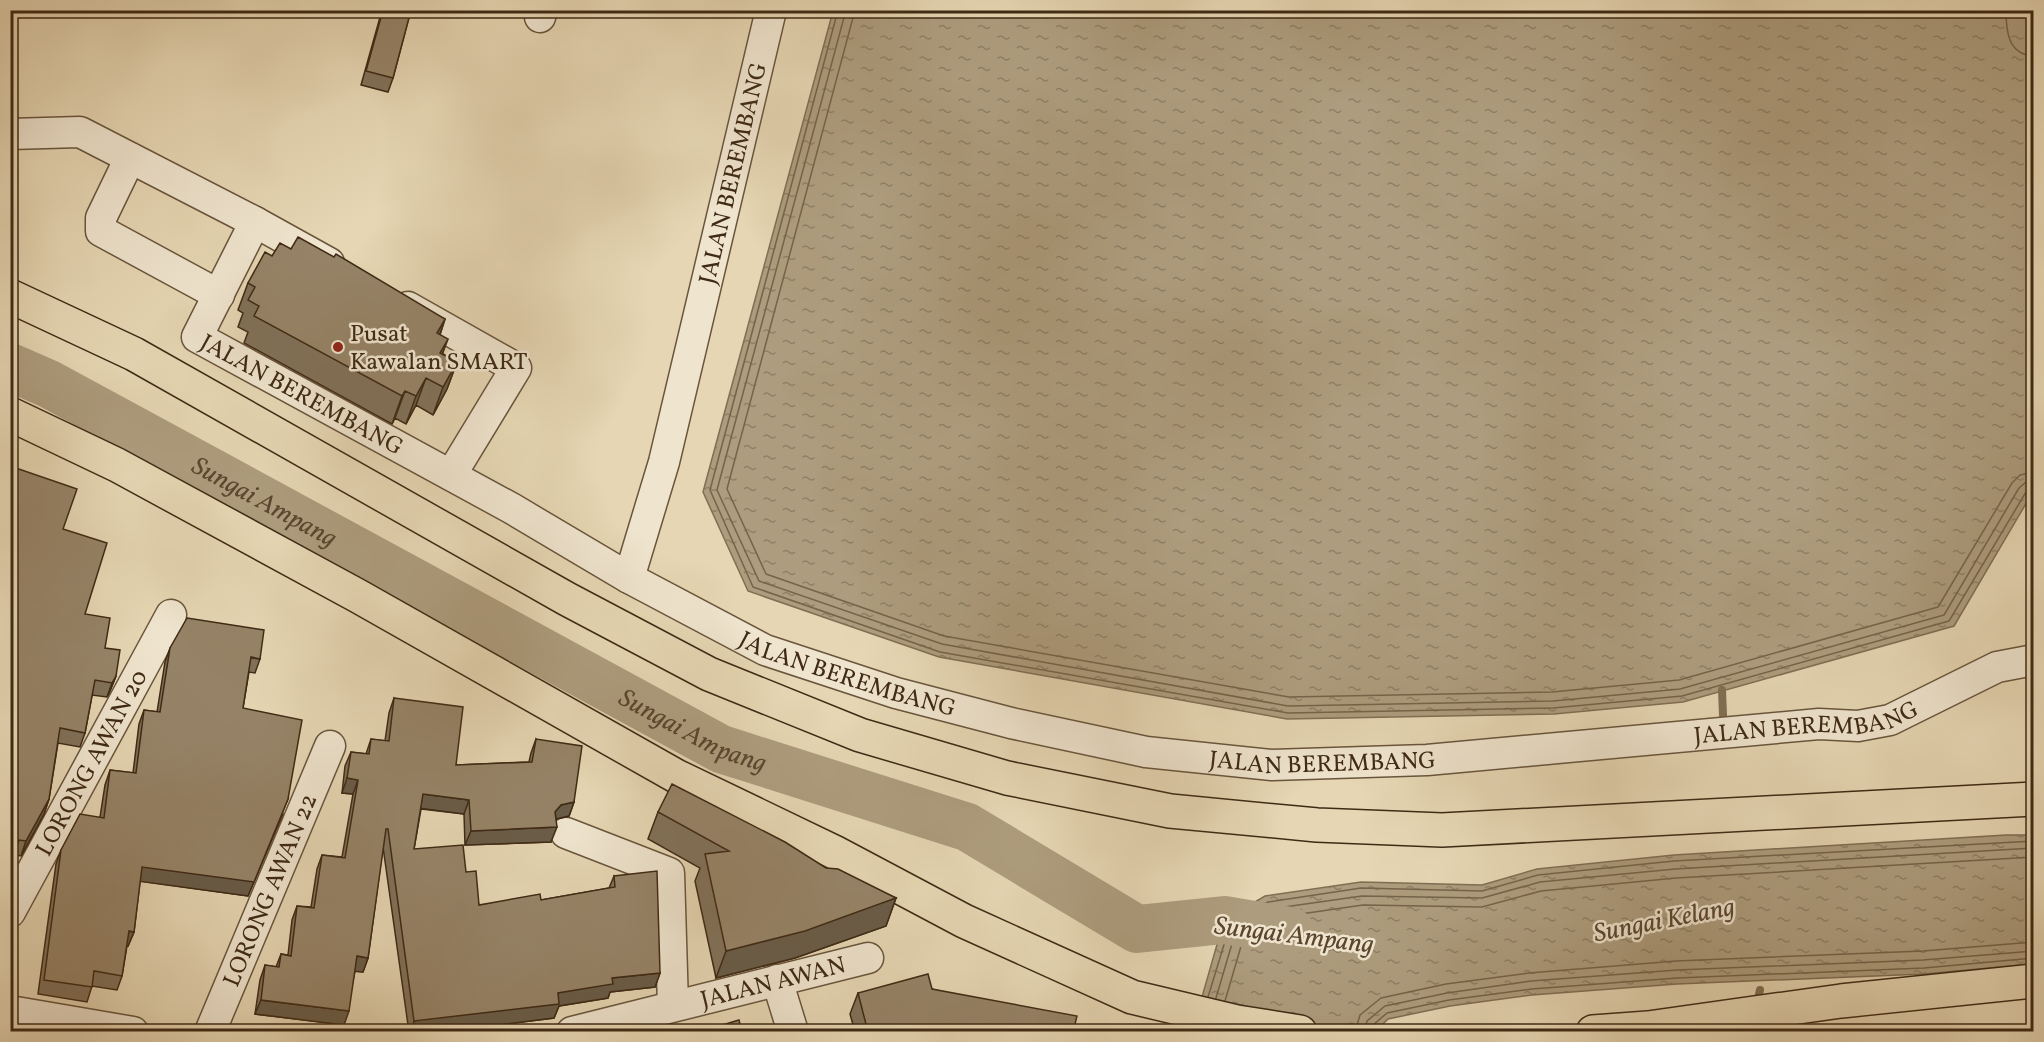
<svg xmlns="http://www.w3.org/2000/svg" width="2044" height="1042" font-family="Vollkorn,serif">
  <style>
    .water { fill: url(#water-ripples); stroke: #816e53; stroke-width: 1.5 }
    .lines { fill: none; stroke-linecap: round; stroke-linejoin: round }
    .shore { stroke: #766349; stroke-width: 1.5 }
    .stream { stroke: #816e53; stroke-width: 8 }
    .river { stroke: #ad9c7d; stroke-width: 48 }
    .minor-casing { stroke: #69553c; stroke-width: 33 }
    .highway-casing { stroke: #3f2a15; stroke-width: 36 }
    .minor { stroke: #efe4ce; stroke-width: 30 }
    .highway { stroke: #e6d6b3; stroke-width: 33 }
    .wall { fill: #817159; stroke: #3f2a15; stroke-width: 1.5 }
    .shaded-wall { fill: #695c48; stroke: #3f2a15; stroke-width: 1.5 }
    .building { fill: #968367; stroke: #3f2a15; stroke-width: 1.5 }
    .poi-dot { fill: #8f2418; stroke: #efe4ce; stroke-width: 2 }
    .labels { text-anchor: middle; stroke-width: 5; stroke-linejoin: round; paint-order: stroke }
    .street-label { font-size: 24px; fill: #3f2a15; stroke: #efe4ce }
    .poi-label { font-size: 24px; fill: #3f2a15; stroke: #efe4ce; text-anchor: start }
    .water-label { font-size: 26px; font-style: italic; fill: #5a462f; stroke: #efe4ce }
  </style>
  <defs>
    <pattern id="water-ripples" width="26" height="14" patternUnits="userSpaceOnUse" patternTransform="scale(1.5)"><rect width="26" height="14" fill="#ad9c7d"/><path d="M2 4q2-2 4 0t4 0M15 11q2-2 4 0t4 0" fill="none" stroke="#8e7f65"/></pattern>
  </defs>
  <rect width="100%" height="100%" fill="#e6d6b3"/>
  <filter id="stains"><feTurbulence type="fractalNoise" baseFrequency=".00333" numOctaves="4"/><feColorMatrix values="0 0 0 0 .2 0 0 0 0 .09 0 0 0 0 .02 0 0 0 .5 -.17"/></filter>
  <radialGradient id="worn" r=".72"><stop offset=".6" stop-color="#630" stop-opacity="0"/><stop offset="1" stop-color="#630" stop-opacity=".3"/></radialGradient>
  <path class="water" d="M833,11h1195l6,46v426l-3,12 -77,131 -271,76 -129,12 -267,5 -348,-62 -191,-66 -45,-99z
    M2006,835h27v129l-109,10 -247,10 -145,11 -82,11 -62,13 -12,12 -184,1 32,-112 41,-24 96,-14 121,3 55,-16 137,-14z"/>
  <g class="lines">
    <path class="shore" d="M838,10l-128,480 43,97 187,65 348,61 265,-5 129,-12 267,-75 77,-129 8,-3
      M846,10l-129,480 42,91 183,63 346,62 265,-5 127,-12 264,-74 75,-127 7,-6 8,-1
      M855,10l-128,479 39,85 178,62 345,61 263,-5 127,-12 259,-73 74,-124 8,-8 14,-3
      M2006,10c0,21 2,45 28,46
      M1208,997l22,-72 38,-23 93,-14 121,3 56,-16 136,-14 360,-20
      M1216,998l20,-68 34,-21 92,-13 120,2 58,-16 135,-13 359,-21
      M1225,1001l19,-65 29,-18 90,-13 119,2 59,-16 135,-13 358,-21
      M1355,1032l5,-17 21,-17 65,-14 83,-11 147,-12 247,-10 111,-9
      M1364,1032l3,-11 18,-15 62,-13 84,-12 146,-11 246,-10 111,-9
      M1372,1032l1,-7 14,-12 62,-13 83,-11 145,-11 247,-10 110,-10"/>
    <path class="stream" d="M1722,690l1,25
      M1756,1007l4,-17"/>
    <path class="river" id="s1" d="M10,367l39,17 672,365 246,78 170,102 87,-9 66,11"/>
    <g class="minor-casing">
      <g id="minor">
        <path d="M540,17l2,-7"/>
        <path d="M10,134l70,-2 175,90"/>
        <path d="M130,158l-29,60v13l118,64"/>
        <path id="s2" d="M329,263l-74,-41 -58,115 314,171 118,70 136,72 131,43 115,30 135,29 126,13 155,-5 392,-36 39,2 32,-6 107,-53 37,-7"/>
        <path d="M408,307l108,61 -65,107"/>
        <path id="s3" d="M629,578l35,-116 107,-452"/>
        <path d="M566,833l103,40 4,133"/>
        <path id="s4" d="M10,912l161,-297"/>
        <path d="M777,980l16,52"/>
        <path d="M10,1011l123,21"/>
        <path id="s5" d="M210,1032l120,-286"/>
        <path id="s6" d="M572,1032l296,-74"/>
      </g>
    </g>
    <g class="highway-casing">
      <path id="highway" d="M10,296l124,58 433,245 142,75 151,61 147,43 163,33 147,14 125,5 592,-31
        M10,414l107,51 241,131 318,180 158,76 130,69 168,76 105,25 63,10
        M1593,1032l55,-4 193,-27 193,-20"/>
    </g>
    <use href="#minor" class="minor"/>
    <use href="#highway" class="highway"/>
  </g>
  <path class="wall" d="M382,10h29l-18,68 -5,14 -27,-7z
    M291,249l154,70 -5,16 3,19 14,8 -10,27 -14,26 -17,-10 -10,19 -11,-6 -3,6 -148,-81 4,-11 -10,-5 5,-14 -5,-3 10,-27 24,-27z
    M63,529l22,85 20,34 11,28 -6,15 -3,6 -15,-2 -7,38 -5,14 -22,-4 -9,56 -5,15 -23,42 -6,-1z
    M170,648l90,11 -5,14 -6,-1 -6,36 40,106 -35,82 -108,-15 -6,51 -6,14h-1l-5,30 -5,14 -25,-4 -5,16 -49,-8 18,-130 5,-14 39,-33 5,-32 5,-15 23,3 6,-49 5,-14 13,2 8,-50z
    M394,698l62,67 73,-3 2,-9 5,-14 38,63 -5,14 -13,3 -5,23 -86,3 -1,-31 -43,-5 -7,40 52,23 13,33 62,-5 68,-12 5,-12 46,97 -5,14 -45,5 -2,6 -49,8 -5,12 -111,14h-34l-26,-185 -15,111 -5,14 -8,-1 -11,54 -89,-11 5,-34 5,-15 11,2 5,-13 7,1 4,-35 5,-14 14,1 6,-38 5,-14 20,2 11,-63 -11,-1 3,-27 6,-14 15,2 5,-15 14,2 4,-28z
    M658,812l168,56 70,30 -10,28 -91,32 -79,20 -21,-97 5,-13 -52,-29z
    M932,989l141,43h-218l-5,-18 8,-21z"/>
  <path class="shaded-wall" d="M445,319l-9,27 1,-13z
    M448,339l-10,27 2,-13z
    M457,362l-10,27 -14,26 10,-28z
    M426,378l-10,27 -10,19 10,-28z
    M405,391l-10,27 -3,6 10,-28z
    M116,676l-6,15 -3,6 5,-14z
    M347,778l11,2 -5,14 -11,-1z
    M423,794l46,6 -5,14 -46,-6z
    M49,799l-5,15 -23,42 5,-15z
    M288,799l-40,97 -111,-15 5,-14z
    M574,802l-5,14 -13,3 -1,-7 6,-7z
    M557,827l-6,15 -86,3 6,-14z
    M896,898l-10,28 -91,32 -79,20 10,-27z
    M129,931l5,1 -6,14 -4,-1z
    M357,956l11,2 -5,14 -12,-1z
    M660,973l-5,14 -45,5 -2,6 -49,8 -5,12 -111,14h-32l3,-11 144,-28 54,-15z
    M261,1000l88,11 -5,14 -89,-11z"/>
  <path class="building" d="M383,10h28l-18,68 -27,-7z
    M298,237l36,20 2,-3 109,65 -8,14 11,6 -8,14 17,9 -14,25 -17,-9 -10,18 -11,-5 -3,5 -148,-80 5,-10 -11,-6 7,-13 -7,-4 17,-31 7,4 8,-13 11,6z
    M10,466l67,23 -14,40 44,14 -22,71 25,4 -5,30 15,2 -4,26 -4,7 -17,-3 -10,53 -25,-5 -11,71 -23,42 -7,-1 -9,31z
    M187,618l77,12 -4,29 -9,-2 -8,51 59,12 -14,79 -34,83 -112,-15 -8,65 -5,-1 -7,45 -28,-5 -2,16 -48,-7 17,-130 19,-36 24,4 6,-48 26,3 8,-63 16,2 10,-64z
    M394,698l69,9 -7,58 76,-3 4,-23 46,7 -8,56 -13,3 -6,7 2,15 -86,4 -2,-31 -46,-6 -9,55 49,-4 3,27 10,-1 3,34 61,-11 1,6 74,-13 -1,-11 43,-5 3,102 -48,5 1,6 -55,9 1,11 -145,17 -26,-192h-2l-18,129 -11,-2 -8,55 -88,-11 4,-35 14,2 2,-13 10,2 6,-50 17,2 8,-53 23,3 13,-78 -11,-2 4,-26 18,2 2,-15 18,2z
    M672,784l113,58 41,26 12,1 58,29 -91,33 -79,20 -21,-97 24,-3 -71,-39z
    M928,974l4,15 145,27 -4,16h-205l-10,-39z
    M739,1020l3,12h-43z
    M1989,1028l1,4h-40v-1z"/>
  <circle class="poi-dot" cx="338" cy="347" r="6"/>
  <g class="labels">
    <g class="street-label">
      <text dy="8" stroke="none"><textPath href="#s3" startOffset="418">JALAN BEREMBANG</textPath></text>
      <text dy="8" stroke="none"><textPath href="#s2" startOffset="333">JALAN BEREMBANG</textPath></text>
      <text dy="8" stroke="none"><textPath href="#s2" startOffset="948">JALAN BEREMBANG</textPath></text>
      <text dy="8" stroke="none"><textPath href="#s2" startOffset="1920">JALAN BEREMBANG</textPath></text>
      <text dy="8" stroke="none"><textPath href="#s2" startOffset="1434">JALAN BEREMBANG</textPath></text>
      <text dy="8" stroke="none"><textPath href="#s4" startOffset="170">LORONG AWAN 20</textPath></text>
      <text dy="8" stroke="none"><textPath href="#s5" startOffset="154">LORONG AWAN 22</textPath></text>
      <text dy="8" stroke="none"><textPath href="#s6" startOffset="207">JALAN AWAN</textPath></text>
    </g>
    <g class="poi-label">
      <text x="350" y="341">Pusat<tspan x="350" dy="28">Kawalan SMART</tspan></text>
    </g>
    <g class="water-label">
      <text dy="9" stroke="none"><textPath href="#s1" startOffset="288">Sungai Ampang</textPath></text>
      <text dy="9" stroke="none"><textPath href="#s1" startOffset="774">Sungai Ampang</textPath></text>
      <text transform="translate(1664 919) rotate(-11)" y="9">Sungai Kelang</text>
      <text transform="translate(1294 934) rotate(7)" y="9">Sungai Ampang</text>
    </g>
  </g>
  <rect width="2044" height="1042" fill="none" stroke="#e6d6b3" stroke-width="36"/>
  <rect x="12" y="12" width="2020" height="1018" fill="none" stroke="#3f2a15" stroke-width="3"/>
  <rect x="18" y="18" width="2008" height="1006" fill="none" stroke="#3f2a15" stroke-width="1.5"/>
  <rect width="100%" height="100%" filter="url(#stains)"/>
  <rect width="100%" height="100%" fill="url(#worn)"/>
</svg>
